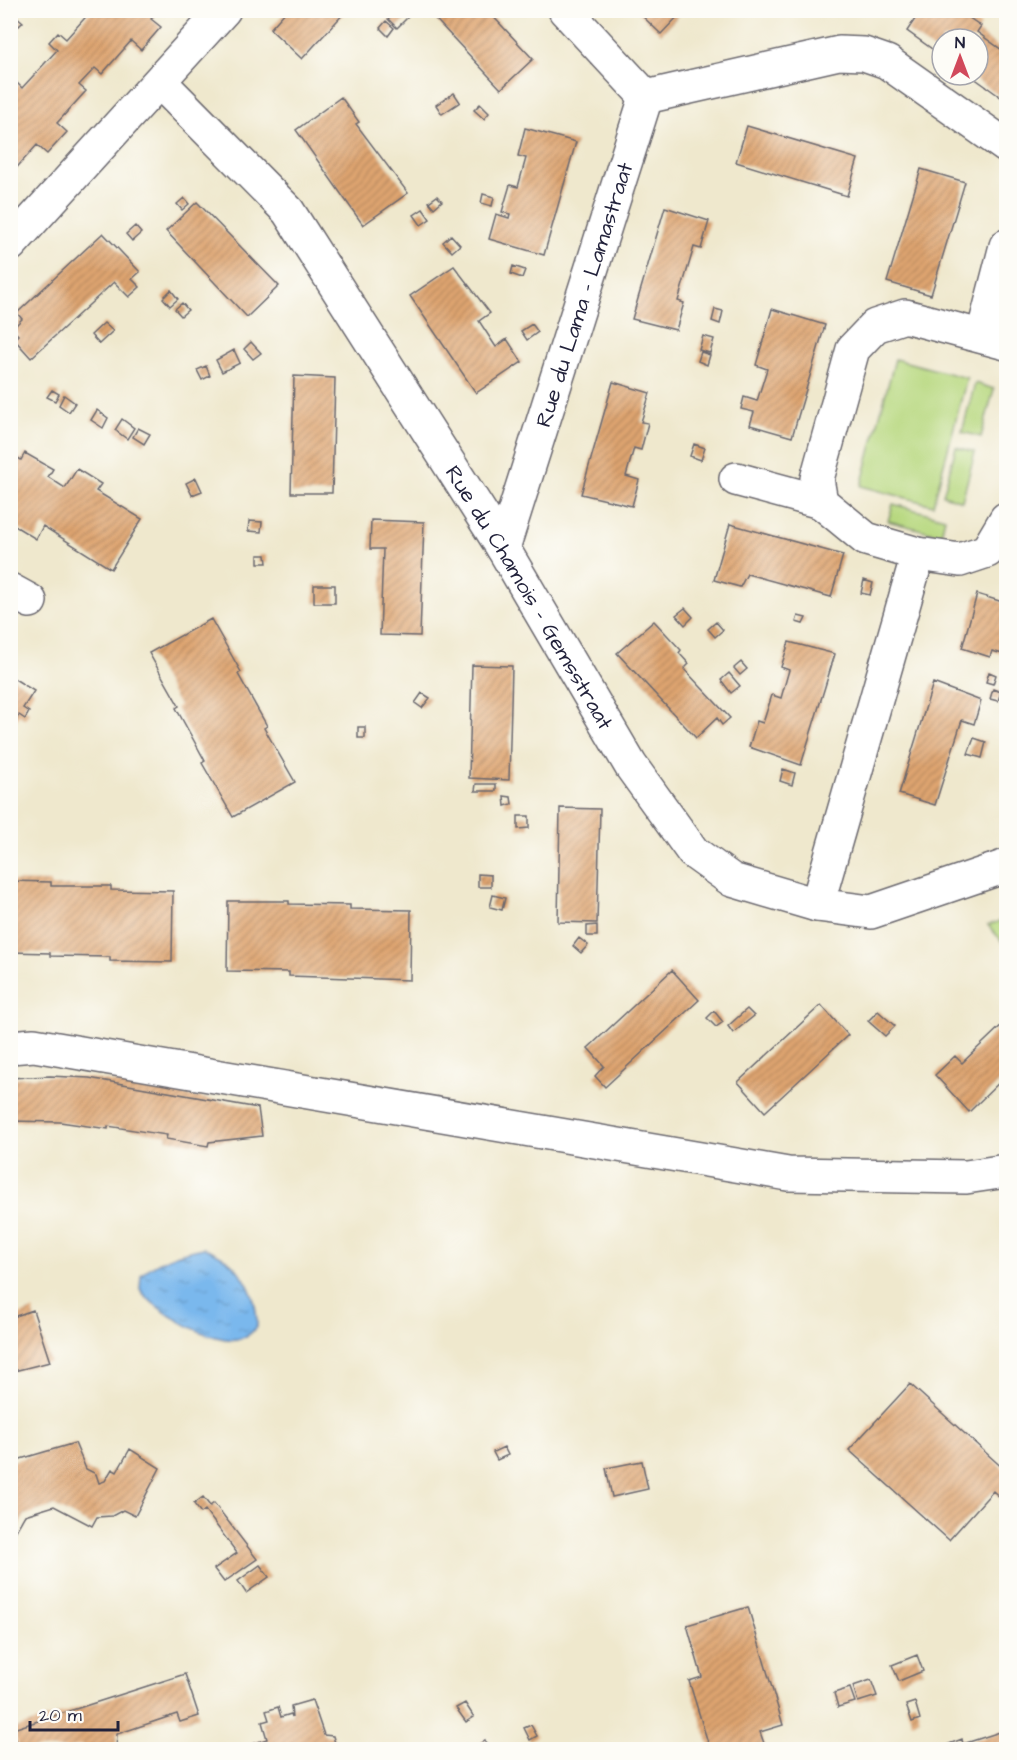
<svg xmlns="http://www.w3.org/2000/svg" width="1017" height="1760" font-family="'Architects Daughter',sans-serif">
  <style>
    .green { fill: #b7d87f; stroke: #6c7d5d; stroke-width: 1.5 }
    .water { fill: url(#water-ripples); stroke: #4e6d94; stroke-width: 1.5 }
    .building { fill: url(#building-hatch) }
    .lines { fill: none; stroke-linecap: round; stroke-linejoin: round }
    .minor-casing { stroke: #6a676e; stroke-width: 36 }
    .minor { stroke: #fff; stroke-width: 33 }
    .labels { text-anchor: middle; stroke-width: 4.5; stroke-linejoin: round; paint-order: stroke }
    .street-label { font-size: 22px; fill: #22223b; stroke: #fdfcf7 }
  </style>
  <defs>
    <pattern id="water-ripples" width="26" height="14" patternUnits="userSpaceOnUse" patternTransform="scale(1.5)"><rect width="26" height="14" fill="#7ab8ed"/><path d="M2 4q2-2 4 0t4 0M15 11q2-2 4 0t4 0" fill="none" stroke="#6495c1"/></pattern>
    <pattern id="building-hatch" width="6" height="6" patternUnits="userSpaceOnUse" patternTransform="scale(1.5)"><rect width="6" height="6" fill="#dea470"/><path d="M-1 1l2-2M0 6l6-6M5 7l2-2" fill="none" stroke="#b4855d"/></pattern>
  </defs>
  <rect width="100%" height="100%" fill="#fdfcf7"/>
  <filter id="ink" filterUnits="userSpaceOnUse"><feTurbulence type="fractalNoise" baseFrequency=".0167" numOctaves="2"/><feDisplacementMap in="SourceGraphic" scale="12" xChannelSelector="R" yChannelSelector="G"/><feConvolveMatrix kernelMatrix="1 2 1 2 8 2 1 2 1" color-interpolation-filters="sRGB"/></filter>
  <filter id="wash" filterUnits="userSpaceOnUse"><feTurbulence type="fractalNoise" baseFrequency=".008" numOctaves="4" result="noise"/><feDisplacementMap in="SourceGraphic" scale="24" xChannelSelector="R" yChannelSelector="G"/><feGaussianBlur stdDeviation="1.35" result="paint"/><feColorMatrix in="noise" values="0 0 0 0 0 0 0 0 0 0 0 0 0 0 0 0 0 1.4 0 .05"/><feComposite in="paint" operator="in"/></filter>
  <g filter="url(#wash)">
    <rect width="100%" height="100%" fill="#efe8cd"/>
    <path class="green" d="M895,359l72,19 -34,127 -72,-19z
      M975,383l19,6 -13,48 -19,-5z
      M956,447l19,5 -13,49 -19,-6z
      M893,504l52,14 -4,17 -53,-14z
      M1006,919v27l-18,-21z"/>
    <path class="water" d="M204,1248c35,12 53,42 53,78 -4,5 -8,10 -15,12 -26,9 -88,-27 -102,-49l1,-14c18,-16 39,-23 63,-27z"/>
    <g id="blocks">
      <path class="building" d="M92,10h67l-8,9 10,8 -20,23 -10,-9 -29,33 -7,-6 -16,17 7,6 -29,32 10,9 -20,22 -10,-9 -27,30v-85l7,-7 5,5 35,-38 -8,-8 9,-10 8,7z
        M287,10h60l-45,49 -32,-30z
        M396,10h5l7,7 -11,11 -9,-9z
        M427,10h60l46,49 -32,30z
        M636,10h48l-23,24z
        M921,10h25l9,6 4,-5 22,15 -4,6 29,21v38l-4,7 -32,-23h8v-36h-36v17l-35,-25z
        M16,16l7,6 -4,4 -7,-5z
        M386,21l8,7 -6,8 -8,-8z
        M454,93l6,9 -18,12 -6,-9z
        M341,97l18,25 -3,2 52,69 -45,32 -67,-95z
        M480,104l9,9 -5,6 -10,-9z
        M747,126l111,33 -11,37 -111,-34z
        M525,128l51,14 -32,113 -55,-16 7,-25 13,4 1,-4 -8,-2 8,-27 8,2 8,-29 -8,-2z
        M921,169l44,13 -34,113 -44,-13z
        M483,194l11,3 -2,9 -11,-3z
        M437,196l5,5 -8,7 -5,-6z
        M184,198l5,6 -7,6 -5,-6z
        M197,202l82,84 -32,31 -81,-86z
        M665,207l44,14 -8,28 -7,-2 -16,54 6,2 -8,27 -44,-11z
        M423,209l7,10 -9,6 -7,-10z
        M135,226l6,7 -9,8 -6,-7z
        M103,233l37,39 -8,7 8,8 -11,10 -15,-15 -83,76 -17,-19 4,-4 -6,-6 10,-10 -5,-6z
        M451,235l9,10 -8,7 -9,-10z
        M454,266l36,47 -11,8 15,23 2,3 11,-8 15,23 -46,31 -66,-97z
        M513,266l12,4 -3,8 -11,-4z
        M171,290l7,9 -8,7 -7,-8z
        M182,303l6,7 -7,6 -6,-7z
        M715,309l8,2 -3,13 -8,-3z
        M772,309l53,16 -33,112 -42,-12 4,-13 -13,-3 3,-12 13,4 10,-32 -11,-4z
        M104,323l9,8 -14,13 -8,-9z
        M532,324l6,8 -11,8 -6,-9z
        M703,336l11,3 -4,14 -11,-3z
        M251,342l10,11 -8,6 -9,-10z
        M234,350l6,13 -18,9 -6,-12z
        M701,352l9,3 -3,10 -9,-4z
        M206,366l4,10 -8,4 -5,-10z
        M294,376l41,2 -3,115h-41z
        M613,382l37,11 -9,29 7,1 -7,27 -7,-2 -8,28 13,4 -7,26 -51,-12z
        M52,390l7,4 -4,7 -8,-4z
        M64,395l11,8 -6,9 -10,-7z
        M97,410l11,8 -5,10 -12,-8z
        M122,419l12,9 -7,11 -12,-9z
        M138,428l12,6 -6,10 -11,-7z
        M694,444l11,4 -4,12 -11,-4z
        M10,453l11,7 4,-7 28,16 -5,8 17,11 12,-19 24,15 -5,7 46,28 -31,50 -68,-43 -7,13 -26,-16z
        M196,478l6,13 -10,4 -6,-12z
        M371,520l53,2 -4,114 -40,-1 3,-86h-13z
        M249,521l13,1 -1,10 -13,-1z
        M730,524l113,31 -12,42 -84,-23 -7,13 -26,-7z
        M258,555h8l1,8h-9z
        M864,580l9,3 -3,12 -9,-2z
        M314,585h21v18h-21z
        M977,594l29,9v52l-14,-4 -2,6 -28,-9z
        M685,608l8,9 -8,8 -9,-10z
        M798,616l8,2 -3,6 -7,-2z
        M211,619l30,53 -3,2 29,52 -3,2 31,54 -62,35 -31,-54 3,-2 -29,-53 3,-2 -30,-53z
        M654,621l27,29 -2,3 10,11 -5,5 46,49 -8,7 -5,-7 -21,20 -79,-85z
        M716,622l7,8 -8,7 -7,-8z
        M789,642l46,12 -34,111 -52,-18 8,-26 6,2 9,-28 9,3 8,-28 -8,-3z
        M741,662l6,7 -7,6 -6,-7z
        M472,665l40,1 -3,114 -40,-2z
        M989,672l7,3 -3,9 -7,-2z
        M729,673l11,13 -9,7 -10,-13z
        M10,676l24,15 -11,17 6,4 -4,7 -6,-4 -9,13z
        M933,683l48,18 -7,23 -12,-4 -27,85 -36,-11z
        M993,689l8,3 -3,9 -8,-2z
        M422,693l8,5 -8,10 -7,-5z
        M358,727h7v11h-7z
        M974,738l12,4 -4,16 -14,-4z
        M783,769l12,4 -3,12 -12,-4z
        M476,784h20v7h-21z
        M504,796l7,1 1,7 -7,2z
        M560,808l40,1 -3,114 -39,-1z
        M518,816h11v12l-11,1z
        M478,874l13,1v12h-13z
        M10,881l41,1v4h60v4l62,1 -1,71 -62,-1v-4l-60,-1v-3l-40,-1z
        M493,895l12,3 -3,12 -12,-3z
        M228,901h61v3l61,1v4l61,1 -1,70 -121,-4v-4l-62,-1z
        M597,925v11h-10v-10z
        M579,938l9,7 -7,8 -8,-7z
        M672,970l27,30 -94,87 -10,-11 9,-10 -16,-18z
        M821,1005l27,30 -83,77 -27,-30z
        M747,1009l7,7 -21,17 -5,-7z
        M714,1011l9,11 -7,5 -9,-9z
        M878,1011l17,15 -10,10 -17,-15z
        M1006,1021v55l-37,36 -34,-37 20,-19 7,7z
        M50,1076l39,2 169,30 4,28 -53,6 -1,4 -42,-7 1,-4 -59,-9v3l-48,-7 -50,-1v-43z
        M33,1310l17,52 -40,10v-60l3,5z
        M910,1384l96,87v32l-13,-12 -44,49 -100,-90z
        M75,1443l11,26 10,5 3,9 6,-2 7,-12 5,3 13,-23 30,19 -25,48 -12,-6 -11,6 -15,1 -5,9 -38,-20 -29,9 -15,26v-79z
        M504,1447l4,8 -11,5 -4,-8z
        M642,1461l6,28 -36,8 -6,-29z
        M203,1497l7,9 4,-3 43,56 -33,23 -10,-13 23,-16 -32,-43 -4,3 -7,-9z
        M260,1565l9,12 -23,16 -8,-12z
        M748,1607l35,118 -23,7 6,17h-56l-21,-68 13,-4 -15,-52z
        M917,1655l6,16 -24,10 -7,-16z
        M185,1674l14,42 -19,6 -3,-8 -60,20 -1,15h-33l-1,-4 -14,4h-49l-6,-20z
        M871,1680l6,16 -19,6 -5,-16z
        M850,1688l5,14 -17,5 -4,-14z
        M312,1700l12,35 9,1 2,7 -3,4 -4,2h-92l31,-10 -5,-17 7,-2 -3,-9 12,-4 3,10 10,-3 1,3 -1,-11z
        M915,1702l5,17 -8,3 -6,-17z
        M465,1703l9,14 -8,5 -10,-14z
        M531,1725l6,11 -7,4 -6,-12z
        M1006,1730v19h-70l26,-10 1,5z
        M485,1740l4,9h-16z"/>
    </g>
  </g>
  <g filter="url(#ink)">
    <use href="#blocks" fill-opacity="0" stroke="#6a676e" stroke-width="1.5"/>
    <g class="lines">
      <g class="minor-casing">
        <g id="minor">
          <path d="M565,10l81,87 193,-44 25,1 23,8 119,84"/>
          <path id="s1" d="M161,83l127,128 215,337 128,218 62,86 39,28 85,25 54,7 135,-46"/>
          <path d="M10,245l214,-235"/>
          <path d="M983,335l23,-89"/>
          <path d="M1006,343l-101,-27 -30,10 -22,23 -36,130 4,23 45,37 52,15 42,6 27,-9 19,-32"/>
          <path d="M736,479l85,23"/>
          <path id="s2" d="M503,548l143,-451"/>
          <path d="M10,590l20,11"/>
          <path d="M817,905l101,-351"/>
          <path d="M10,1047l24,-2 754,129 178,3 40,-6"/>
        </g>
      </g>
      <use href="#minor" class="minor"/>
    </g>
  </g>
  <g class="labels">
    <g class="street-label">
      <text dy="8" stroke="none"><textPath href="#s2" startOffset="266">Rue du Lama - Lamastraat</textPath></text>
      <text dy="8" stroke="none"><textPath href="#s1" startOffset="636">Rue du Chamois - Gemsstraat</textPath></text>
    </g>
  </g>
  <rect width="1017" height="1760" fill="none" stroke="#fdfcf7" stroke-width="36"/>
  <g transform="translate(960 57)"><circle r="28" fill="#fdfcf7" stroke="#a5a5ac" stroke-width="1.5"/>
  <path d="M0-4.5L10 22L0 15L-10 22Z" fill="#d1495b"/>
  <text y="-9" font-size="16" font-weight="bold" text-anchor="middle" fill="#22223b">N</text>
  </g>
  <path d="M30 1721v9h88v-9" fill="none" stroke="#22223b" stroke-width="3"/>
  <text x="39" y="1721" font-size="18" fill="#22223b" stroke="#fdfcf7" stroke-width="4.5" paint-order="stroke">20 m</text>
</svg>
